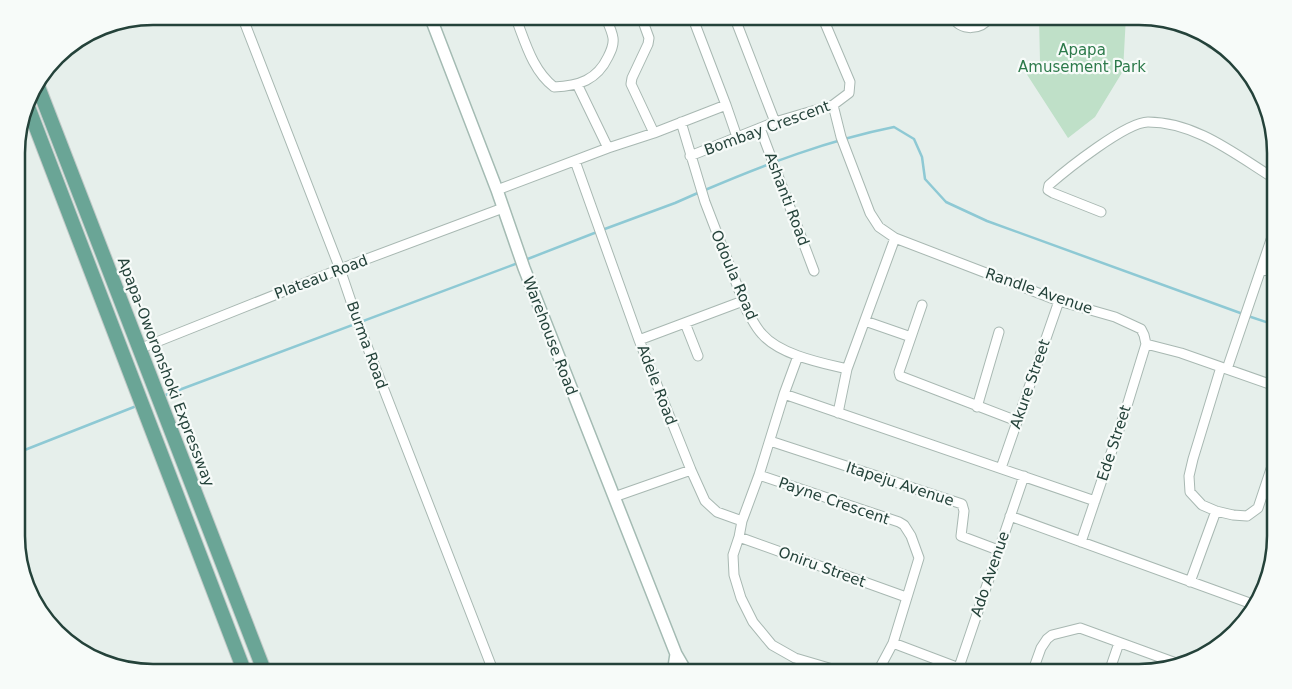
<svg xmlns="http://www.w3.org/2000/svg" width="1292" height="689" font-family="'DejaVu Sans',sans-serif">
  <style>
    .green { fill: #bfe0c8 }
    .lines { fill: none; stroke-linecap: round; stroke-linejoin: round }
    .stream { stroke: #8ec9d4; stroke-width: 2.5 }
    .minor-casing { stroke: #a8b8b2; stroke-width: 11 }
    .secondary-casing { stroke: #a4bbb3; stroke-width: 14 }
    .primary-casing { stroke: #c2cac8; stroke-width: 16 }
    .minor { stroke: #fff; stroke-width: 9 }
    .secondary { stroke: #fff; stroke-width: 11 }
    .primary { stroke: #6aa596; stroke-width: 14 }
    .labels { text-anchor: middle; stroke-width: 4.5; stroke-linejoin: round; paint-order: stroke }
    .park-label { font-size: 15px; fill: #2d7a4b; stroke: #f7fbf9 }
    .street-label { font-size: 15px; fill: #24423a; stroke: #f7fbf9 }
    .rim { fill: none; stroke: #24423a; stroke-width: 2.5 }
  </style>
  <rect width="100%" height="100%" fill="#e6efeb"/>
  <path class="green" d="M1039,16h87l-3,55 -28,46 -27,21 -42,-65 14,-11z"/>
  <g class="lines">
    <path class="stream" d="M705,190c61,-26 124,-50 189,-63l20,12 8,18 3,22 21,23 41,19 256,93
      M602,230l73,-27 25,-11
      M525,260l72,-28
      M1248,316l27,9
      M163,396l355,-133
      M17,453l122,-48"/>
    <g class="minor-casing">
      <path id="minor" d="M242,16l98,253 20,59 134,345
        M515,16c10,25 17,54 39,71 25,-1 43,-7 54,-30 3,-6 6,-12 5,-19 -1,-7 -5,-15 -8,-22
        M641,16l8,22 -1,6 -16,34 -1,6 23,49
        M692,16l34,89 11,32
        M734,16l41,106
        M951,16c11,16 29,15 41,0
        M1211,43l1,-2
        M577,84l31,64
        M833,105l8,32 29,76 9,14 16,11 164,63 56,16 26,12 3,6 2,9 -20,65 -45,133
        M681,122l24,80 42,109c5,8 9,17 15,23 18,21 60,29 85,35
        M760,128l54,143
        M690,156l85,-34 58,-17 16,-12 1,-11 -28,-66
        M575,161l64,179 52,130 14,31 12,11 25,9
        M497,190l111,-42 46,-15 72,-28
        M1101,212l-48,-19 -5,-3 1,-5c17,-15 77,-63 99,-63 48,0 88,33 127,57
        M1262,269l13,4
        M922,305l-23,67 1,4 117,45
        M865,321l46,16
        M685,323l13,33
        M639,340l104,-39
        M1146,344l35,9 94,33
        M139,349l201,-80 163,-61
        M798,356l-14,38 -25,81 -17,46 -3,16 -6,18 1,20 7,23 12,24 19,23 23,13 51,15
        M1221,367l-28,92 -4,17 1,16 12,13 14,6 17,4 14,1 11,-8 18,-54
        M1227,369l48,-141
        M784,394l311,107
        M977,407l22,-75
        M838,413l9,-44 48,-131
        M770,441l192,63 2,7 -3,25 37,14
        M1001,468l58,-167
        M759,475l140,47 5,3 7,11 8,22 -26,85 -16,30
        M614,497l77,-27
        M1010,516l245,89
        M739,537l167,60
        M1190,582l26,-71
        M893,643l66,25
        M1109,672l10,-29
        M957,673l67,-197
        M1032,673l9,-25 6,-9 5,-4 28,-7 96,35"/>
    </g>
    <g class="secondary-casing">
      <path id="secondary" d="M430,16l67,174 27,78 152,386 11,19
        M673,673l3,-19"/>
    </g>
    <g class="primary-casing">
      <path id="primary" d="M37,84l228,589
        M27,104l218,569"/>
    </g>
    <use href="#minor" class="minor"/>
    <use href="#secondary" class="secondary"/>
    <use href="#primary" class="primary"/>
  </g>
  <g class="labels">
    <g class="park-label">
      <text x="1082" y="55">Apapa<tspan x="1082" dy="17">Amusement Park</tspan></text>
    </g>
    <g class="street-label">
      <text transform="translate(767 128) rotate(-20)" y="5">Bombay Crescent</text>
      <text transform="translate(787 199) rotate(69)" y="5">Ashanti Road</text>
      <text transform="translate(734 275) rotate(67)" y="5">Odoula Road</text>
      <text transform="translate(321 277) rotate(-21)" y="5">Plateau Road</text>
      <text transform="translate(1039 291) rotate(19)" y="5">Randle Avenue</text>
      <text transform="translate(550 336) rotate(69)" y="5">Warehouse Road</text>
      <text transform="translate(367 345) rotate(70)" y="5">Burma Road</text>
      <text transform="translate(166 372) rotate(69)" y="5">Apapa-Oworonshoki Expressway</text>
      <text transform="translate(1030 384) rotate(-71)" y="5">Akure Street</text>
      <text transform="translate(657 385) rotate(69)" y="5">Adele Road</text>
      <text transform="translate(1114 443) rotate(-72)" y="5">Ede Street</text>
      <text transform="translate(900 484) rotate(18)" y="5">Itapeju Avenue</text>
      <text transform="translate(834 501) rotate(19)" y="5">Payne Crescent</text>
      <text transform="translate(822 567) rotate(20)" y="5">Oniru Street</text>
      <text transform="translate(990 574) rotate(-71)" y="5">Ado Avenue</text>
    </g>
  </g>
  <path d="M0 0H1292V689H0ZM153 25H1139A128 128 0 0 1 1267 153V536A128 128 0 0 1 1139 664H153A128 128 0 0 1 25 536V153A128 128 0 0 1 153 25Z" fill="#f7fbf9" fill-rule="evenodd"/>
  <path class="rim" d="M153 25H1139A128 128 0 0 1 1267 153V536A128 128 0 0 1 1139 664H153A128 128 0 0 1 25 536V153A128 128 0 0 1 153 25Z"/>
</svg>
